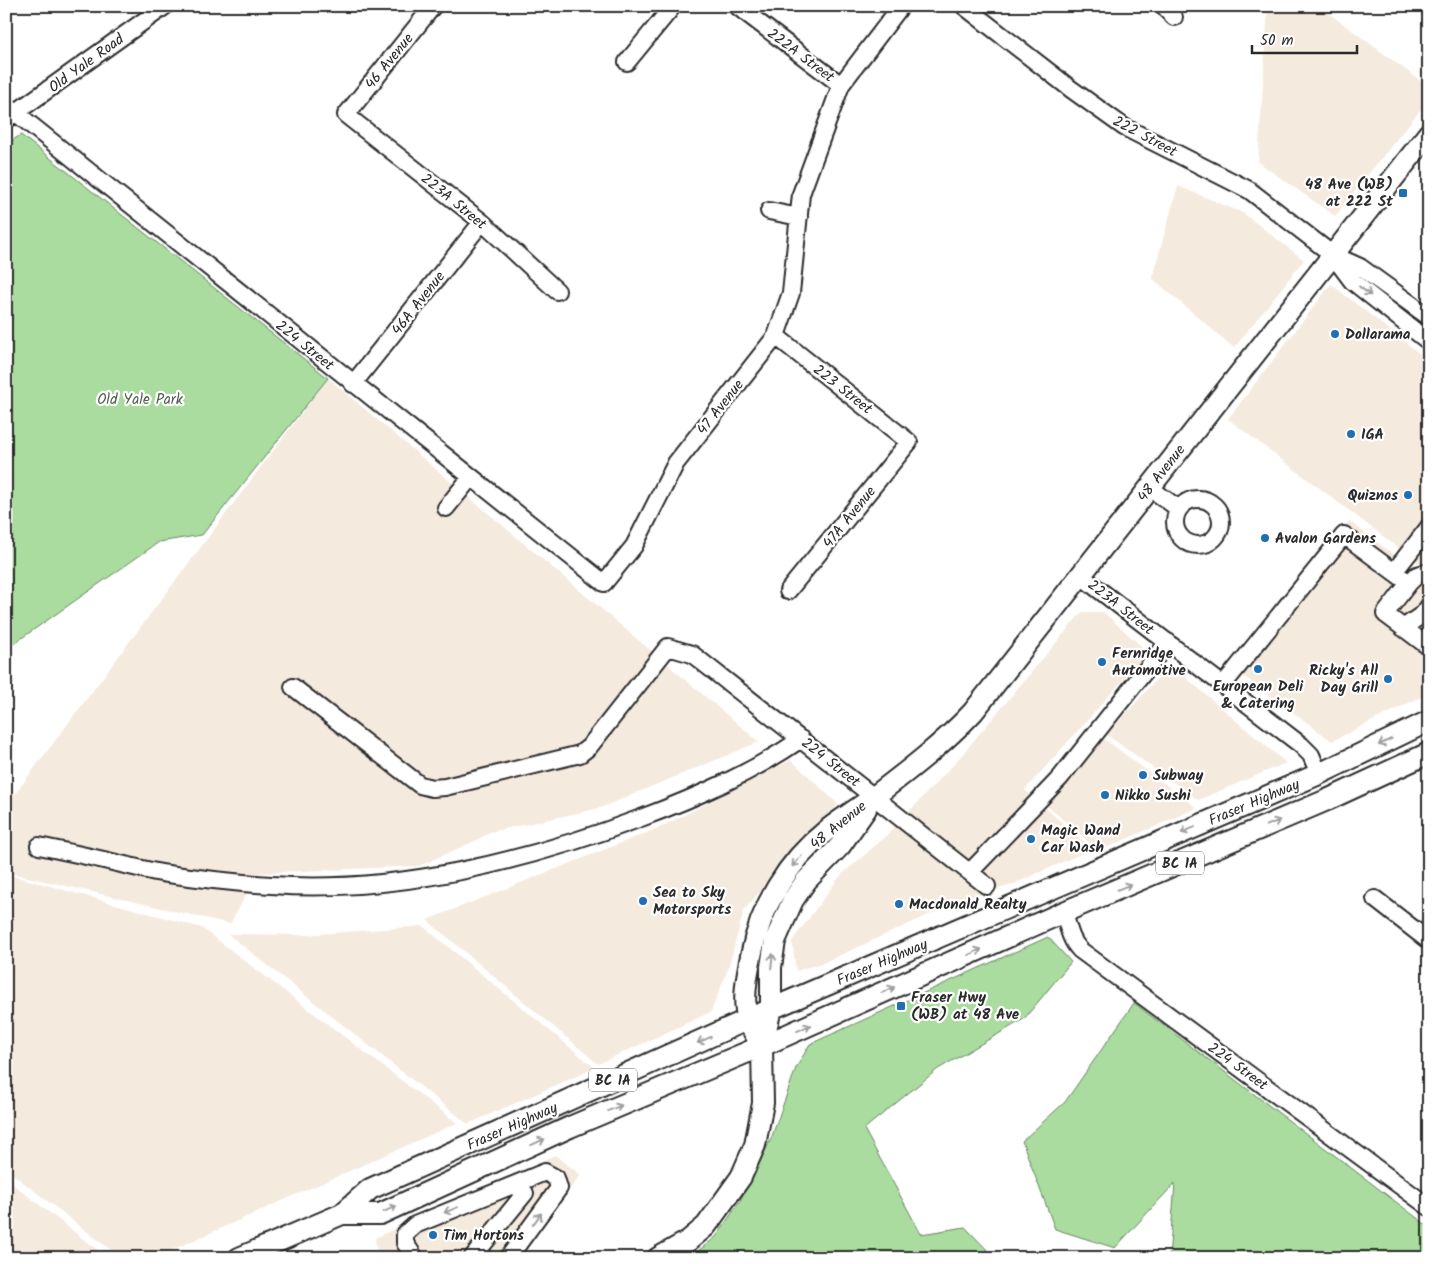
<svg xmlns="http://www.w3.org/2000/svg" width="1435" height="1264" font-family="Kalam,sans-serif">
  <style>
    .built { fill: #f5eade }
    .green { fill: #a9dc9e; stroke: #6a8464 }
    .lines { fill: none; stroke-linecap: round; stroke-linejoin: round }
    .minor-casing { stroke: #2b2b2b; stroke-width: 20 }
    .major-casing { stroke: #2b2b2b; stroke-width: 24 }
    .minor { stroke: #fff; stroke-width: 16 }
    .major { stroke: #fff; stroke-width: 20 }
    .oneway { stroke: #a0a0a0 }
    .poi-dot { fill: #1f6fb2; stroke: #fff; stroke-width: 2 }
    .labels { text-anchor: middle; stroke-width: 4.5; stroke-linejoin: round; paint-order: stroke }
    .shield { fill: #fff; stroke: #6b6b6b; stroke-width: 1 }
    .shield-label { font-size: 14px; font-weight: bold; fill: #2b2b2b }
    .street-label { font-size: 15px; fill: #2b2b2b; stroke: #fff }
    .poi-label { font-size: 15px; font-weight: bold; fill: #2b2b2b; stroke: #fff; text-anchor: start }
    .park-label { font-size: 15px; fill: #51604e; stroke: #fff }
  </style>
  <rect width="100%" height="100%" fill="#fff"/>
  <filter id="ink" filterUnits="userSpaceOnUse"><feTurbulence type="fractalNoise" baseFrequency=".02" numOctaves="2"/><feDisplacementMap in="SourceGraphic" scale="10" xChannelSelector="R" yChannelSelector="G"/><feConvolveMatrix kernelMatrix="1 2 1 2 8 2 1 2 1" color-interpolation-filters="sRGB"/></filter>
  <g filter="url(#ink)">
    <path class="built" d="M1268,6h51l110,81v12l-94,117 -77,-54z
      M1178,186l65,27 61,47 -70,88 -82,-70z
      M1331,284l98,77v210l-201,-152z
      M328,378l431,364 -159,66 -110,24 -11,7 -60,27 -161,7 -28,51 -224,-52v-66z
      M1349,521l80,60v112l-97,48 -101,-74z
      M1082,612h21l45,40 -123,138 67,59 -83,37 -43,12 -141,64 -29,9 -4,-30 49,-66 42,-36 72,-76z
      M1170,664l116,99 -88,37 -91,-65z
      M1103,738l94,70 -98,43 -54,-47z
      M791,760l47,44 -94,106 -16,59 -17,43 -113,52 -171,-144 232,-92z
      M6,874l196,54 255,195 -303,135h-33l-115,-89z
      M423,926l172,142 -127,56 -240,-190 77,1z
      M555,1155l26,20 -66,83h-133l-5,-5 -2,-15z
      M6,1179l102,79h-102z"/>
    <path class="green" d="M21,135l307,243 -126,157 -43,7 -153,107v-505z
      M1048,937l23,25 -47,57 -86,50 -74,60 57,105 44,-7 30,31h-306l27,-21 24,-36 31,-62 25,-71 14,-24z
      M1134,1003l295,224v31h-260l6,-75 -60,65 -60,-19 -33,-88 43,-39z"/>
    <g class="lines">
      <g class="minor-casing">
        <path id="minor" d="M433,6l-87,109 136,107 75,69
          M737,6l104,79
          M964,6l107,83 53,38 125,63 84,65 27,12 69,50
          M1164,6l10,11
          M627,62l46,-56
          M6,105l598,478 30,-37 42,-83 100,-127 15,-43 10,-99 40,-109 60,-79
          M8,118l157,-112
          M769,211l30,6
          M1334,257l18,24 77,61
          M776,336l133,106 -121,149
          M353,384l129,-162
          M1150,488l29,21
          M1175 522a23 23 0 1 1 46 0a23 23 0 1 1-46 0Z
          M446,508l25,-31
          M1394,572l35,-45
          M1081,576l220,169 10,10 8,19
          M1409,583l8,-8 8,-2 4,2
          M1403,628l20,-14 6,-8
          M1223,685l121,-150 65,48 -24,31 44,33
          M293,687l127,98 12,3 13,-1 135,-33 9,-7 79,-100 24,7 295,232
          M39,846c29,6 57,12 86,19 14,3 28,7 43,9 34,5 69,9 103,11 123,9 256,-24 370,-67 56,-21 111,-45 160,-79
          M970,872l90,-94 108,-136
          M1375,899l54,42
          M1064,912c4,14 6,28 16,38l349,257
          M415,1258l-10,-15v-9l10,-9 130,-53 11,6 3,10 -51,70
          M472,1258l53,-65"/>
      </g>
      <g class="major-casing">
        <path id="major" d="M762,1046c-4,-8 -11,-17 -14,-26 -6,-20 -1,-45 3,-64 9,-48 36,-94 75,-125 16,-13 33,-23 49,-35 34,-26 69,-53 98,-84l456,-579
          M342,1214h38l190,-87 192,-81 302,-134 263,-112 102,-47
          M239,1258l103,-44 28,-25 401,-180 548,-235 110,-53
          M658,1258l30,-17 18,-15 35,-49 14,-32 8,-42 -1,-57 9,-37v-42l4,-26 18,-41 13,-19 34,-35 26,-37"/>
      </g>
      <use href="#minor" class="minor"/>
      <use href="#major" class="major"/>
    </g>
    <defs><path id="oneway-shaft" d="M-6 0H5M1.5-3L5.5 0L1.5 3" fill="none" stroke-width="1.6" stroke-linecap="round" stroke-linejoin="round" transform="scale(1.25)"/></defs>
    <g class="oneway">
      <use href="#oneway-shaft" transform="translate(1365 291) rotate(38)"/>
      <use href="#oneway-shaft" transform="translate(1385 742) rotate(154)"/>
      <use href="#oneway-shaft" transform="translate(1273 823) rotate(-23)"/>
      <use href="#oneway-shaft" transform="translate(1188 830) rotate(157)"/>
      <use href="#oneway-shaft" transform="translate(797 861) rotate(131)"/>
      <use href="#oneway-shaft" transform="translate(1124 887) rotate(-23)"/>
      <use href="#oneway-shaft" transform="translate(975 952) rotate(-24)"/>
      <use href="#oneway-shaft" transform="translate(772 961) rotate(-83)"/>
      <use href="#oneway-shaft" transform="translate(888 990) rotate(-24)"/>
      <use href="#oneway-shaft" transform="translate(804 1028) rotate(-24)"/>
      <use href="#oneway-shaft" transform="translate(704 1040) rotate(156)"/>
      <use href="#oneway-shaft" transform="translate(615 1108) rotate(-23)"/>
      <use href="#oneway-shaft" transform="translate(538 1142) rotate(-24)"/>
      <use href="#oneway-shaft" transform="translate(390 1209) rotate(-24)"/>
      <use href="#oneway-shaft" transform="translate(451 1210) rotate(158)"/>
      <use href="#oneway-shaft" transform="translate(537 1219) rotate(-54)"/>
    </g>
  </g>
  <g class="poi-dot">
    <rect x="1398" y="188" width="10" height="10" rx="2.5"/>
    <circle cx="1335" cy="334" r="5"/>
    <circle cx="1351" cy="434" r="5"/>
    <circle cx="1408" cy="495" r="5"/>
    <circle cx="1265" cy="538" r="5"/>
    <circle cx="1102" cy="662" r="5"/>
    <circle cx="1258" cy="669" r="5"/>
    <circle cx="1388" cy="679" r="5"/>
    <circle cx="1143" cy="775" r="5"/>
    <circle cx="1105" cy="795" r="5"/>
    <circle cx="1031" cy="839" r="5"/>
    <circle cx="643" cy="901" r="5"/>
    <circle cx="899" cy="904" r="5"/>
    <rect x="896" y="1001" width="10" height="10" rx="2.5"/>
    <circle cx="433" cy="1235" r="5"/>
  </g>
  <g class="labels">
    <g class="shield">
      <rect x="1156" y="851.5" width="48" height="23" rx="4"/>
      <rect x="589" y="1068.5" width="48" height="23" rx="4"/>
    </g>
    <g class="shield-label">
      <text x="1180" y="868">BC 1A</text>
      <text x="613" y="1085">BC 1A</text>
    </g>
    <g class="street-label">
      <text transform="translate(801 55) rotate(37)" y="5">222A Street</text>
      <text transform="translate(389 61) rotate(-51)" y="5">46 Avenue</text>
      <text transform="translate(86 63) rotate(-36)" y="5">Old Yale Road</text>
      <text transform="translate(1145 136) rotate(28)" y="5">222 Street</text>
      <text transform="translate(454 201) rotate(39)" y="5">223A Street</text>
      <text transform="translate(418 303) rotate(-52)" y="5">46A Avenue</text>
      <text transform="translate(305 345) rotate(39)" y="5">224 Street</text>
      <text transform="translate(843 389) rotate(38)" y="5">223 Street</text>
      <text transform="translate(720 407) rotate(-52)" y="5">47 Avenue</text>
      <text transform="translate(1161 473) rotate(-52)" y="5">48 Avenue</text>
      <text transform="translate(849 517) rotate(-51)" y="5">47A Avenue</text>
      <text transform="translate(1121 607) rotate(38)" y="5">223A Street</text>
      <text transform="translate(831 762) rotate(38)" y="5">224 Street</text>
      <text transform="translate(1254 802) rotate(-23)" y="5">Fraser Highway</text>
      <text transform="translate(838 825) rotate(-39)" y="5">48 Avenue</text>
      <text transform="translate(882 962) rotate(-23)" y="5">Fraser Highway</text>
      <text transform="translate(1238 1066) rotate(36)" y="5">224 Street</text>
      <text transform="translate(512 1126) rotate(-24)" y="5">Fraser Highway</text>
    </g>
    <g class="poi-label">
      <text x="1393" y="189" text-anchor="end">48 Ave (WB)<tspan x="1393" dy="17">at 222 St</tspan></text>
      <text x="1345" y="339">Dollarama</text>
      <text x="1361" y="439">IGA</text>
      <text x="1398" y="500" text-anchor="end">Quiznos</text>
      <text x="1275" y="543">Avalon Gardens</text>
      <text x="1112" y="658">Fernridge<tspan x="1112" dy="17">Automotive</tspan></text>
      <text x="1378" y="675" text-anchor="end">Ricky's All<tspan x="1378" dy="17">Day Grill</tspan></text>
      <text x="1258" y="691" text-anchor="middle">European Deli<tspan x="1258" dy="17">&amp; Catering</tspan></text>
      <text x="1153" y="780">Subway</text>
      <text x="1115" y="800">Nikko Sushi</text>
      <text x="1041" y="835">Magic Wand<tspan x="1041" dy="17">Car Wash</tspan></text>
      <text x="653" y="897">Sea to Sky<tspan x="653" dy="17">Motorsports</tspan></text>
      <text x="909" y="909">Macdonald Realty</text>
      <text x="911" y="1002">Fraser Hwy<tspan x="911" dy="17">(WB) at 48 Ave</tspan></text>
      <text x="443" y="1240">Tim Hortons</text>
    </g>
    <g class="park-label">
      <text x="140" y="404">Old Yale Park</text>
    </g>
  </g>
  <rect width="1435" height="1264" fill="none" stroke="#fff" stroke-width="25"/>
  <rect x="12" y="12" width="1410" height="1239" fill="none" stroke="#2b2b2b" stroke-width="2" filter="url(#ink)"/>
  <path d="M1252 45v8h105v-8" fill="none" stroke="#2b2b2b" stroke-width="2.5"/>
  <text x="1260" y="45" font-size="15" fill="#2b2b2b" stroke="#ffffff" stroke-width="4" paint-order="stroke">50 m</text>
</svg>
